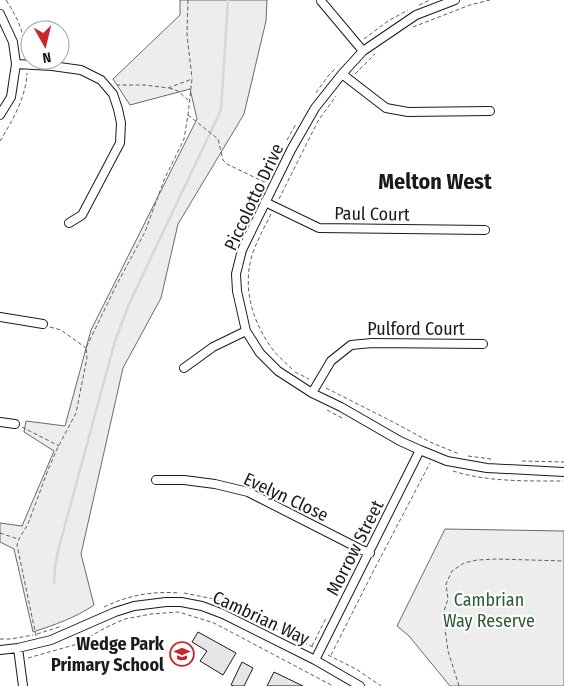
<svg xmlns="http://www.w3.org/2000/svg" width="564" height="686" font-family="'Fira Sans Condensed',sans-serif">
  <style>
    .green { fill: #ededed; stroke: #6a6a6a }
    .lines { fill: none; stroke-linecap: round; stroke-linejoin: round }
    .stream { stroke: #d7d7d7; stroke-width: 2.5 }
    .building { fill: #e6e6e6; stroke: #1a1a1a }
    .street-casing { stroke: #1a1a1a; stroke-width: 10 }
    .path { stroke: #5f5f5f; stroke-width: 1; stroke-dasharray: 4 2.5; stroke-linecap: butt }
    .street { stroke: #fff; stroke-width: 8 }
    .labels { text-anchor: middle; stroke-width: 4; stroke-linejoin: round; paint-order: stroke }
    .street-label { font-size: 18px; fill: #1a1a1a; stroke: #fff }
    .park-label { font-size: 18px; fill: #2b5a34; stroke: #fff }
    .poi-label { font-size: 18px; font-weight: bold; fill: #1a1a1a; stroke: #fff; text-anchor: end }
    .district-label { font-size: 22px; font-weight: bold; fill: #1a1a1a; stroke: #fff }
  </style>
  <rect width="100%" height="100%" fill="#fff"/>
  <path class="green" d="M180,0h87l-1,21 -22,93 -66,110 -17,74 -38,70 -42,186 13,51c-19,13 -40,20 -61,27l-19,-83 -14,-7v-19l22,3 32,-75 -30,-19 2,-11 39,5 26,-96 106,-211 -7,-30 -60,16 -17,-26 67,-64z
    M445,529l119,2v155h-114l-41,-50 -12,-10z"/>
  <g class="lines">
    <path class="stream" d="M54,583l1,-16 3,-16 57,-210 14,-37 92,-194 7,-110"/>
  </g>
  <path class="building" d="M198,632l38,21 -13,22 -23,-14 7,-10 -15,-9z
    M242,662l11,6 -9,18h-10l-3,-1z
    M274,672l29,14h-36z"/>
  <g class="lines">
    <g class="street-casing">
      <path id="street" d="M455,0l-39,15 -53,36 -21,23 -27,34 -24,42 -49,100 -6,24 1,17 9,40 14,22 18,18 34,22 29,14 59,34 20,9 27,11 40,7 77,4
        M321,1l42,50
        M0,14l13,28 3,22 -5,33 -11,18
        M16,64l36,2 29,4 20,10 12,14 5,15 3,14 -1,20 -38,72 -13,8
        M342,74l44,34 22,4 82,-1
        M265,202l54,26 166,2
        M0,317l43,7
        M184,368l29,-21 33,-16
        M312,393l19,-32 20,-16 21,-2 111,1
        M0,422l15,2
        M156,480h28l31,4 33,8 114,58 8,3
        M18,648l5,38
        M0,650l18,-2 33,-8 64,-28 19,-6 32,-4h15l21,4 21,8 92,46 45,26
        M315,660l105,-210"/>
    </g>
    <path class="path" d="M6,0c13,20 18,33 21,57
      M188,0l-1,35 5,43
      M419,5l11,-5
      M413,27l57,-22 20,-5
      M364,39l24,-18 20,-11
      M355,74l20,-20
      M169,88l9,3 10,9
      M316,93l12,-17 7,-7
      M188,115l30,24 5,21 4,4 37,18
      M287,140l9,-16
      M0,141c12,-20 26,-43 27,-68
      M279,199l39,-78 18,-25
      M271,214c-6,12 -13,25 -18,38 -11,33 -2,67 18,95 5,8 14,15 21,22
      M242,229l3,-8 35,-69
      M50,327l11,3 25,18
      M295,372l14,7
      M326,388l69,35 35,19 29,12
      M327,410l15,8
      M22,427l37,19
      M468,456l23,3
      M522,461l42,1
      M453,471c34,11 75,10 110,10
      M0,533l18,6
      M184,593l30,6 99,48
      M104,607c25,-12 48,-16 76,-14
      M37,634l25,-8
      M36,636l-19,-91 2,-6 9,-15 20,-54 9,-21 19,-36 11,-55 -1,-10 30,-62 29,-54 19,-52 20,-41 4,-24 4,-36 -24,9 -23,-3h-28
      M0,639h11l22,-4
      M312,646l14,-28
      M328,655l28,14 25,17
      M331,655l45,-89 54,-103
      M28,658l46,-13 35,-19 16,-7 26,-5 28,-2 35,11 119,63
      M459,686l-11,-35 -5,-37 5,-15 -2,-15 6,-13 12,-8 13,-3 20,-1 67,2"/>
    <use href="#street" class="street"/>
  </g>
  <defs>
    <g id="school-ring" transform="scale(1.25)"><circle r="9.5" fill="#fff" stroke="#c62828" stroke-width="1.5"/><path d="M0-5L7-2L0 1L-7-2ZM-4 1L0 2.5L4 1V4Q0 6-4 4Z" fill="#c62828"/></g>
  </defs>
  <g fill-rule="evenodd">
    <use href="#school-ring" x="182" y="654"/>
  </g>
  <g class="labels">
    <g class="street-label">
      <text transform="translate(254 197) rotate(-65)" y="6">Piccolotto Drive</text>
      <text transform="translate(372 214) rotate(1)" y="6">Paul Court</text>
      <text x="416" y="335">Pulford Court</text>
      <text transform="translate(286 497) rotate(25)" y="6">Evelyn Close</text>
      <text transform="translate(355 548) rotate(-63)" y="6">Morrow Street</text>
      <text transform="translate(261 618) rotate(25)" y="6">Cambrian Way</text>
    </g>
    <g class="park-label">
      <text x="489" y="606">Cambrian<tspan x="489" dy="21">Way Reserve</tspan></text>
    </g>
    <g class="poi-label">
      <text x="164" y="650">Wedge Park<tspan x="164" dy="21">Primary School</tspan></text>
    </g>
    <g class="district-label">
      <text x="435" y="189">Melton West</text>
    </g>
  </g>
  <g transform="translate(45 45) rotate(172)"><circle r="24" fill="#ffffff" stroke="#a3a3a3"/>
  <path d="M0-4L9 19L0 12L-9 19Z" fill="#c62828"/>
  <text y="-8" font-size="14" font-weight="bold" text-anchor="middle" fill="#1a1a1a">N</text>
  </g>
</svg>
